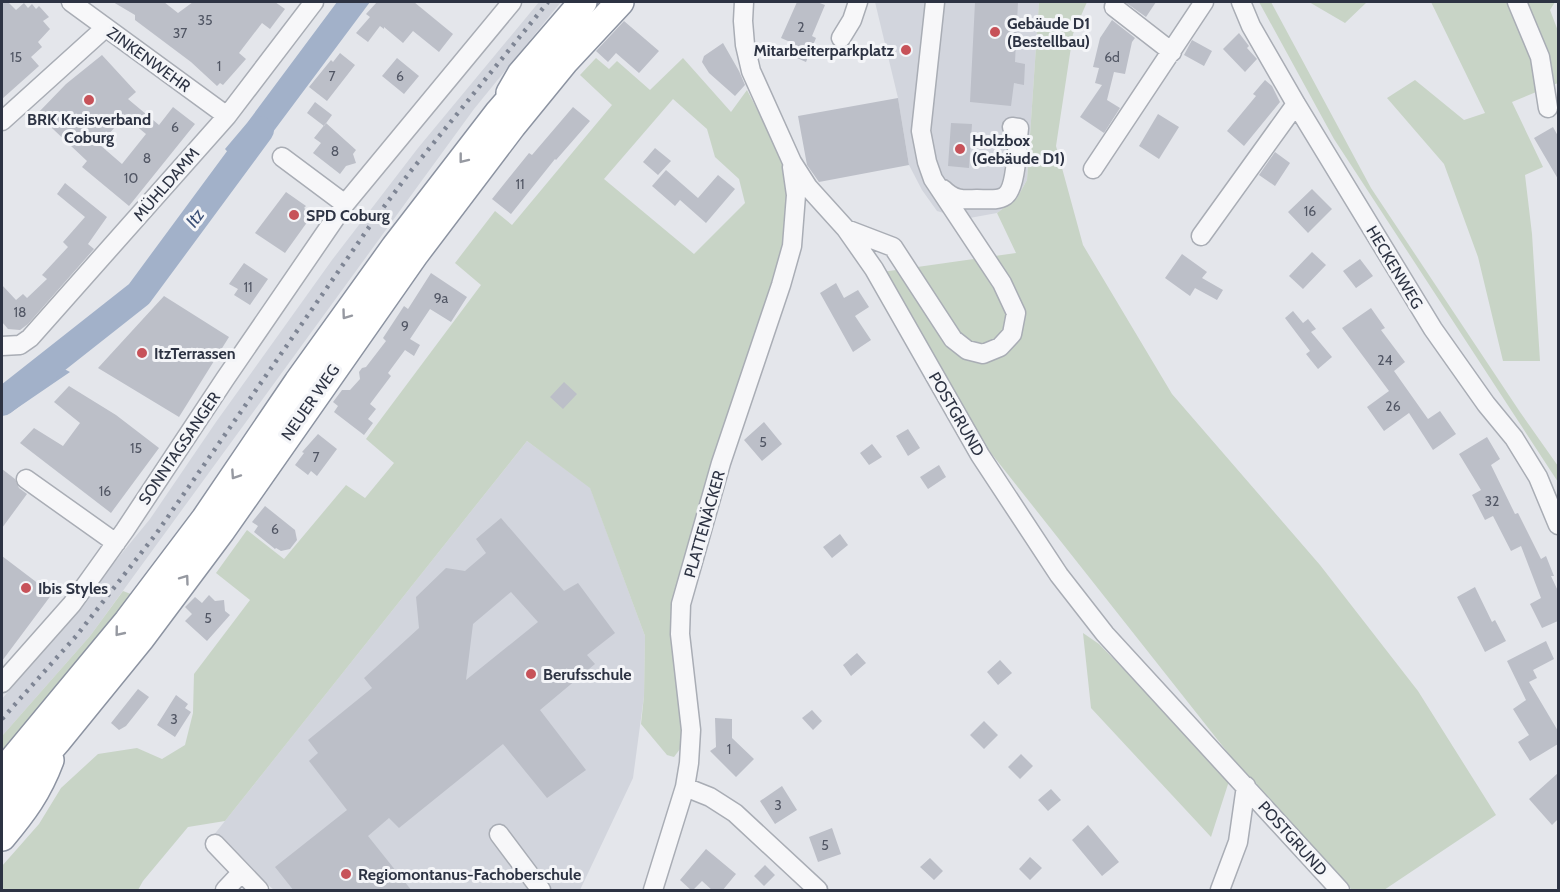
<svg xmlns="http://www.w3.org/2000/svg" width="1560" height="892" font-family="Cabin,sans-serif">
  <style>
    .built { fill: #d2d5dd }
    .green { fill: #c8d4c6; fill-rule: evenodd }
    .water { fill: #a2b1c9 }
    .lines { fill: none; stroke-linecap: round; stroke-linejoin: round }
    .river { stroke: #a2b1c9; stroke-width: 28 }
    .building { fill: #bcbfc8; fill-rule: evenodd }
    .minor-casing { stroke: #a9adb5; stroke-width: 21 }
    .highway-casing { stroke: #8c93a1; stroke-width: 30 }
    .minor { stroke: #f7f7f9; stroke-width: 18 }
    .highway { stroke: #fff; stroke-width: 27 }
    .rail { stroke: #7e8594; stroke-width: 4.5; stroke-dasharray: 3 6; stroke-linecap: butt }
    .oneway { stroke: #9699a1 }
    .poi-dot { fill: #c75259; stroke: #f4f5f8; stroke-width: 2 }
    .labels { text-anchor: middle; stroke-width: 6; stroke-linejoin: round; paint-order: stroke }
    .number-label { font-size: 14px; fill: #515664 }
    .poi-label { font-size: 16px; font-weight: bold; fill: #2d3343; stroke: #f4f5f8; text-anchor: start }
    .street-label { font-size: 16px; fill: #2d3343; stroke: #f4f5f8 }
    .water-label { font-size: 18px; font-style: italic; fill: #394e75; stroke: #f4f5f8 }
  </style>
  <rect width="100%" height="100%" fill="#e4e6eb"/>
  <path class="built" d="M539,2h22l-87,107 -384,527 -88,100v-37l148,-180 66,-97 116,-162 86,-112z
    M875,2h164l-12,178 -10,18 -20,15 -33,6 -27,-8 -15,-21 -13,-25 -11,-67z
    M527,441l63,46 55,149 -1,60 -11,82 -53,112h-306l-61,-54z"/>
  <path class="green" d="M1039,2h48l-14,32 -17,112 27,99 89,149 148,171 98,126 78,124 -112,75h-32l-101,-108 -264,-334 -105,-176 134,-19 -19,-40 20,-15 10,-18z
    M1259,2h12l100,186 149,224 38,54v16l-224,-343z
    M1309,2h58l-22,21z
    M1431,2h124l-5,8 8,21v52l-46,19 31,65 -18,8 7,59 8,127h-37l-25,-104 -34,-93 -57,-66 28,-18 49,40 21,-7z
    M596,58l13,11 8,-8 33,29 33,-32 48,54 16,-22 38,73 6,64 -118,384 13,116 -6,22 -6,8 -7,-2 -26,-31 3,-28 1,-60 -55,-148 -63,-47 -302,380 -37,6 -45,54 -5,9h-136v-24l37,-42 22,-36 37,-34 39,-6 25,11 23,-14 8,-32 1,-39 56,-74 -34,-27 31,-43 37,29 62,-74 19,13 29,-35 -28,-24 115,-154 -26,-22 40,-52 17,14 100,-120 -32,-30zM673,99l34,30 8,28 24,22 6,24 -51,51 -90,-75z
    M123,591l13,5 -134,158v-18l88,-100z
    M1083,633l16,11 131,134 -19,59 -120,-129z"/>
  <path class="water" d="M337,2h33l-103,138 -5,9 -18,21 -19,-21 22,-26z
    M41,357l29,15 -60,41 -8,-14v-10z"/>
  <g class="lines">
    <path class="river" d="M2,402l137,-108 121,-164"/>
  </g>
  <path class="building" d="M2,2h6l8,8 8,-7 4,5 4,-4 4,5 3,-3 10,11 -6,4 7,8 -12,13 4,5 -11,10 8,9 -37,33z
    M113,2h51l14,11 15,-11h82l10,7 -15,20 -8,-6 -23,30 7,6 -23,26 -3,-2 -3,3 -26,-24 -56,-42v-5z
    M377,2h37l39,32 -14,18 -26,-21 -10,12 -19,-16v2l-4,-3 -12,16 -12,-9 14,-16 -4,-3z
    M797,2h20l8,3 -13,31 4,2 -10,24 -16,-7 5,-11 -14,-6z
    M975,2h43l-3,60 10,2 -1,21 -10,-2 -3,23 -41,-4z
    M1125,2h31l-10,15z
    M1112,20l23,18 -3,4 -7,32 -11,-2 -7,28 13,8 -16,25 -24,-16 22,-32 -7,-2 4,-15 -6,-1 7,-29z
    M624,21l35,30 -20,22 -23,-20 -8,9 -12,-11z
    M1239,33l10,13 -2,2 10,11 -12,13 -22,-23z
    M1192,40l20,11 -8,15 -20,-11z
    M723,43l16,28 6,14 -10,11 -26,-23 -7,-11 2,-6z
    M340,53l15,12 -28,36 -18,-14 22,-27 2,2z
    M102,55l34,37 -8,7 31,26 14,-18 22,17 -66,82 -47,-39 5,-6 -50,-47 29,-30zM124,116l22,18 -24,30 -22,-19z
    M397,58l22,18 -15,18 -22,-18z
    M1265,80l7,6 8,16 -36,44 -17,-15 29,-35 -3,-2z
    M898,98l11,67 -90,17 -12,-17 -9,-49z
    M315,102l17,13 -8,11 -17,-13z
    M573,107l17,14 -34,39 -1,-1 -44,55 -19,-15 37,-46 3,2z
    M1158,114l21,13 -20,32 -20,-13z
    M326,123l30,27 -3,4 3,9 -10,3 -6,8 -27,-21 8,-10 -7,-5z
    M951,123l21,1 -3,44 -21,-2z
    M1553,127l5,9v43l-24,-41z
    M655,148l16,13 -13,14 -15,-13z
    M1275,152l15,11 -15,23 -16,-11z
    M666,170l32,28 20,-23 17,14 -29,34 -26,-23 -5,6 -23,-20z
    M65,183l42,34 -19,27 6,5 -66,75 -8,6 -12,-1 -6,-7v-37l14,15 7,-6 4,4 20,-19 -5,-4 26,-28 -5,-5 22,-25 -28,-23z
    M1312,189l20,20 -24,24 -20,-21z
    M286,192l20,14 -2,2 9,6 -28,39 -30,-20z
    M1312,252l14,13 -23,24 -14,-13z
    M1182,254l25,18 -5,6 21,12 -6,10 -22,-12 -5,8 -25,-18z
    M1360,259l13,17 -17,12 -13,-17z
    M244,263l24,16 -18,26 -16,-10 4,-6 -9,-5z
    M431,273l36,24 -16,25 -21,-13 -20,30 10,6 -6,11 -9,-6 -17,23 3,3 -21,28 6,5 -8,10 5,4 -9,12 -30,-23 4,-6 -5,-4 9,-12h8l10,-11 -1,-7 3,-4 4,-1 20,-26 -3,-3 21,-32 4,3z
    M836,283l8,15 14,-8 11,17 -14,9 16,24 -18,12 -33,-59z
    M164,296l65,41 -50,80 -81,-49z
    M1371,308l14,20 -4,2 24,32 -11,9 34,48 12,-8 16,23 -23,16 -24,-37 -25,18 -17,-24 22,-16 -47,-63z
    M1293,311l10,12 5,-4 8,10 -5,3 21,25 -14,12 -12,-15 4,-3 -25,-33z
    M564,382l13,12 -14,15 -13,-12z
    M69,386l47,29 43,33 -48,65 -91,-70 14,-15 29,18 17,-23 -26,-21z
    M764,422l18,22 -20,17 -18,-21z
    M908,429l12,19 -12,8 -12,-20z
    M318,434l19,15 -20,27 -6,-5 -3,4 -13,-10 9,-12 -2,-1z
    M1487,437l13,22 -9,6 24,49 3,-1 23,46 5,-3 8,20h-3l7,15v30l-16,7 -12,-24 11,-6 -20,-52 -10,5 -18,-35 -8,4 -13,-25 9,-5 -22,-36z
    M872,444l10,13 -13,8 -9,-12z
    M939,465l7,12 -18,12 -8,-12z
    M2,469l13,10 4,9 8,6 -25,34z
    M265,506l30,24 2,10 -7,9 -9,2 -5,-3 -1,1 -21,-17 4,-6 -6,-4z
    M501,518l63,73 14,-8 37,50 -28,22 8,9 -55,46 46,60 -39,28 -44,-54 -104,84 -10,-10 -21,18 44,55h-118l-19,-24 72,-57 -38,-49 9,-8 -10,-13 64,-52 -8,-10 55,-50 -3,-31 30,-29 19,3 21,-18 -10,-14zM511,592l27,30 -72,58 7,-56z
    M840,534l8,11 -16,13 -9,-11z
    M2,556l50,38 -50,67z
    M1475,587l17,35 3,-2 11,21 -21,11 -28,-55z
    M209,595l6,6 9,-1 1,11 5,4 -23,26 -22,-20 7,-7 -7,-7 10,-10 7,6z
    M1546,641l8,18 -21,11 4,8 -8,4 29,49v13l-28,17 -12,-19 11,-7 -16,-26 13,-9 -19,-39z
    M857,653l9,10 -15,13 -8,-11z
    M1000,660l12,13 -14,12 -11,-13z
    M138,689l11,8 -23,29 -7,4 -8,-7z
    M176,695l12,9 -3,4 6,4 -16,25 -18,-12z
    M812,710l10,11 -9,9 -11,-12z
    M715,718l17,1v19l22,21 -18,18 -26,-26 6,-4z
    M984,721l14,14 -14,14 -14,-14z
    M1021,754l12,12 -13,13 -12,-12z
    M1558,773v46l-6,6 -23,-26z
    M782,786l15,24 -22,14 -15,-23z
    M1051,789l10,11 -13,11 -10,-11z
    M1088,825l31,37 -17,14 -30,-36z
    M832,828l9,26 -23,8 -9,-25z
    M706,849l30,25 -14,17h-9l-11,-10 -10,10 -12,-11z
    M1030,857l12,11 -12,12 -11,-11z
    M930,858l13,13 -9,9 -14,-13z
    M765,865l10,10 -11,11 -10,-10z"/>
  <g class="lines">
    <g class="minor-casing">
      <path id="minor" d="M71,2l156,114
        M744,2l-1,19 2,24 6,26 41,91 16,25 38,42 28,40 106,186 79,120 46,59 235,256
        M1241,2l10,24 45,78 137,225 53,75 28,34 24,39 20,48
        M1517,2l23,55 8,51
        M1114,7l58,45
        M841,38l11,-18 6,-18
        M2,121l103,-93
        M282,157l63,47
        M1093,169l111,-167
        M943,189c11,11 19,11 34,10 9,0 21,2 28,-3 12,-8 12,-53 14,-68l-7,-1
        M846,229l47,18 60,92 14,11 16,4 17,-7 12,-13 4,-21 -14,-30 -69,-104 -6,-17 -6,-31 14,-129
        M1201,236l95,-132
        M2,346l18,-1 10,-7 197,-222 87,-114
        M26,479l90,64
        M2,683l70,-79 53,-74 100,-151 120,-175 167,-202
        M685,787l25,10 25,16 83,77
        M499,834l42,56
        M215,844l44,46
        M225,890l16,-17
        M653,890l32,-103 4,-24 2,-33 -11,-96 1,-30 40,-141 60,-178 11,-39 4,-51 -4,-28
        M1220,890l18,-48 8,-56"/>
    </g>
    <g class="highway-casing">
      <path id="highway" d="M510,93l11,-19 62,-72
        M2,773l126,-152 77,-102 93,-137 97,-135 104,-135 27,-31
        M2,804l56,-64 83,-102 80,-107 194,-277 97,-128 53,-65 55,-59
        M2,837c21,-25 36,-45 48,-77"/>
    </g>
    <use href="#minor" class="minor"/>
    <use href="#highway" class="highway"/>
    <path class="rail" d="M2,719l75,-84 79,-101 218,-314 36,-48 138,-170"/>
  </g>
  <defs><path id="oneway-chevron" d="M-2-3.5L2.5 0L-2 3.5" fill="none" stroke-width="1.6" stroke-linecap="round" stroke-linejoin="round" transform="scale(1.5)"/></defs>
  <g class="oneway">
    <use href="#oneway-chevron" transform="translate(463 159) rotate(128)"/>
    <use href="#oneway-chevron" transform="translate(346 315) rotate(126)"/>
    <use href="#oneway-chevron" transform="translate(235 475) rotate(124)"/>
    <use href="#oneway-chevron" transform="translate(185 579) rotate(-54)"/>
    <use href="#oneway-chevron" transform="translate(119 632) rotate(129)"/>
  </g>
  <g class="poi-dot">
    <circle cx="995" cy="32" r="6"/>
    <circle cx="906" cy="50" r="6"/>
    <circle cx="89" cy="100" r="6"/>
    <circle cx="960" cy="149" r="6"/>
    <circle cx="294" cy="215" r="6"/>
    <circle cx="142" cy="353" r="6"/>
    <circle cx="26" cy="588" r="6"/>
    <circle cx="531" cy="674" r="6"/>
    <circle cx="346" cy="874" r="6"/>
  </g>
  <g class="labels">
    <g class="number-label">
      <text x="205" y="25">35</text>
      <text x="801" y="32">2</text>
      <text x="180" y="38">37</text>
      <text x="16" y="62">15</text>
      <text x="1112" y="62">6d</text>
      <text x="219" y="71">1</text>
      <text x="332" y="81">7</text>
      <text x="400" y="81">6</text>
      <text x="175" y="132">6</text>
      <text x="335" y="156">8</text>
      <text x="147" y="163">8</text>
      <text x="131" y="183">10</text>
      <text x="520" y="189">11</text>
      <text x="1310" y="216">16</text>
      <text x="248" y="292">11</text>
      <text x="441" y="303">9a</text>
      <text x="20" y="317">18</text>
      <text x="405" y="331">9</text>
      <text x="1385" y="365">24</text>
      <text x="1393" y="411">26</text>
      <text x="763" y="447">5</text>
      <text x="136" y="453">15</text>
      <text x="316" y="462">7</text>
      <text x="105" y="496">16</text>
      <text x="1492" y="506">32</text>
      <text x="275" y="534">6</text>
      <text x="208" y="623">5</text>
      <text x="174" y="724">3</text>
      <text x="729" y="754">1</text>
      <text x="778" y="810">3</text>
      <text x="825" y="850">5</text>
    </g>
    <g class="poi-label">
      <text x="1007" y="29">Gebäude D1<tspan x="1007" dy="18">(Bestellbau)</tspan></text>
      <text x="894" y="56" text-anchor="end">Mitarbeiterparkplatz</text>
      <text x="89" y="125" text-anchor="middle">BRK Kreisverband<tspan x="89" dy="18">Coburg</tspan></text>
      <text x="972" y="146">Holzbox<tspan x="972" dy="18">(Gebäude D1)</tspan></text>
      <text x="306" y="221">SPD Coburg</text>
      <text x="154" y="359">ItzTerrassen</text>
      <text x="38" y="594">Ibis Styles</text>
      <text x="543" y="680">Berufsschule</text>
      <text x="358" y="880">Regiomontanus-Fachoberschule</text>
    </g>
    <g class="street-label">
      <text transform="translate(149 59) rotate(36)" y="6">ZINKENWEHR</text>
      <text transform="translate(166 184) rotate(-49)" y="6">MÜHLDAMM</text>
      <text transform="translate(1395 267) rotate(59)" y="6">HECKENWEG</text>
      <text transform="translate(310 402) rotate(-55)" y="6">NEUER WEG</text>
      <text transform="translate(957 414) rotate(60)" y="6">POSTGRUND</text>
      <text transform="translate(179 448) rotate(-56)" y="6">SONNTAGSANGER</text>
      <text transform="translate(704 524) rotate(-74)" y="6">PLATTENÄCKER</text>
      <text transform="translate(1293 838) rotate(48)" y="6">POSTGRUND</text>
    </g>
    <g class="water-label">
      <text transform="translate(195 218) rotate(-54)" y="6">Itz</text>
    </g>
  </g>
  <rect width="1560" height="892" fill="none" stroke="#2d3343" stroke-width="6"/>
</svg>
